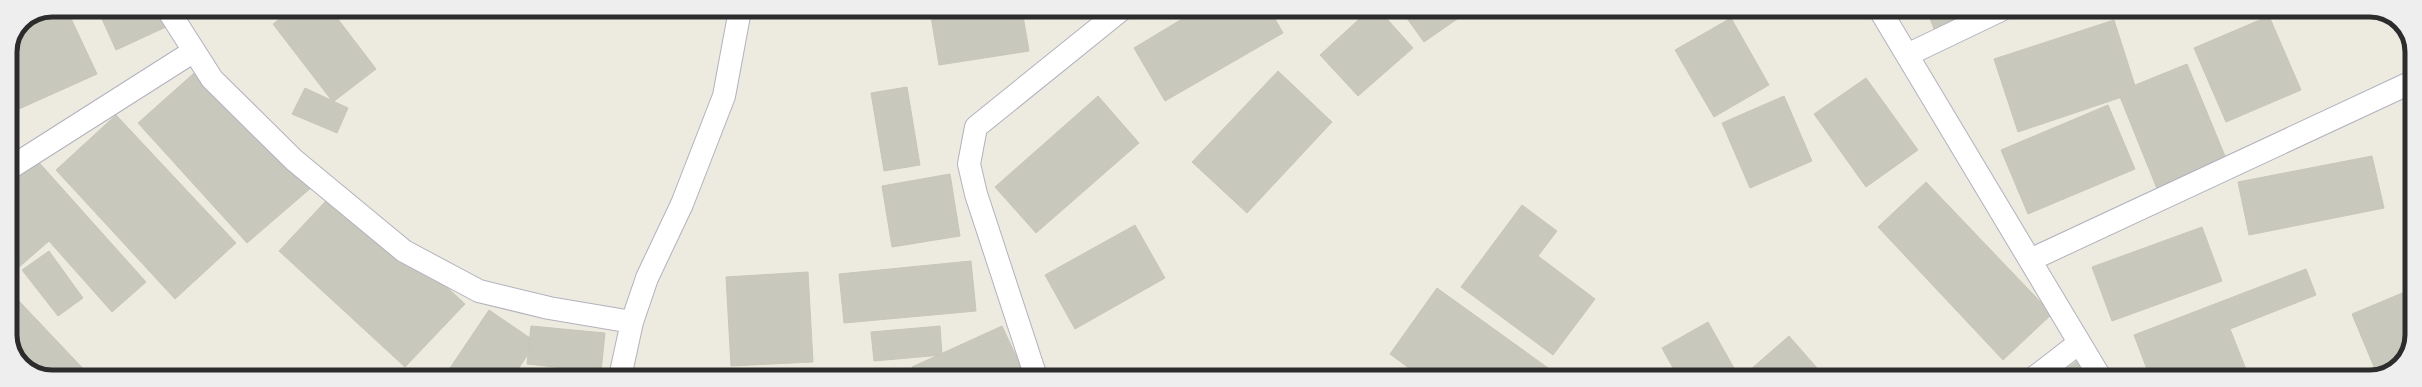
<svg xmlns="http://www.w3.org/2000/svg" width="2422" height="387" font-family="Helvetica,sans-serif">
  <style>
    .building { fill: #c9c8bd; stroke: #c9c6b9 }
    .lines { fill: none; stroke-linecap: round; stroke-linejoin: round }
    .street-casing { stroke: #b2b2bf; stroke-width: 24 }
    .street { stroke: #fff; stroke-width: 22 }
    .rim { fill: none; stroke: #2c2c2c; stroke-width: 5 }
  </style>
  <rect width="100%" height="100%" fill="#edeadf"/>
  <path class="building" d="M52,10h15l30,64 -87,39v-61l12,-29z
    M98,10h63l7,16 -52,24z
    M292,10h39l45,59 -43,33 -60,-78z
    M930,10h92l7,41 -90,14z
    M1197,10h73l13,23 -118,68 -31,-53z
    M1302,10h9l-5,4z
    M1369,10h10l34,38 -55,48 -38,-41z
    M1401,10h69l-46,32z
    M1927,10h58l-51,19z
    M2272,10h23l-20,7z
    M2269,16l32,74 -75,32 -32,-74z
    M1731,18l38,67 -55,32 -39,-67z
    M2392,19l8,4 12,24v13z
    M2114,20l23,72 -119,40 -24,-73z
    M2187,64l45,109 -70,28 -44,-109z
    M202,66l110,121 -65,56 -109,-120z
    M1278,71l54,51 -85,91 -55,-51z
    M1866,78l52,72 -52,37 -52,-73z
    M907,87l13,78 -36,6 -13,-78z
    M305,88l43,20 -11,25 -45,-19z
    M1098,96l41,47 -103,90 -41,-46z
    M1784,96l28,65 -62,27 -28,-65z
    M2108,105l27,64 -107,45 -27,-64z
    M116,115l120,128 -61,56 -119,-129z
    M2372,156l12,52 -135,27 -11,-53z
    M35,158l111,124 -34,30 -63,-71 -39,34v-95z
    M950,174l10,62 -68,11 -10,-61z
    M1926,182l126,132 -49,46 -125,-133z
    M339,187l126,117 -60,63 -126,-116z
    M1522,205l35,26 -19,25 57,43 -42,56 -92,-68z
    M1135,225l30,53 -90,51 -30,-54z
    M2202,227l20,54 -110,40 -20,-54z
    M49,251l34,47 -25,18 -36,-46z
    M971,261l5,50 -132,12 -5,-49z
    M2306,269l10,26 -86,34 19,48h-99l-16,-42z
    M808,272l5,90 -82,4 -5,-89z
    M1437,288l118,85 -3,4h-131l-31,-23z
    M2412,289v51l-15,27 -20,7 -25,-60z
    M19,301l72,76h-44l-25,-13 -12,-24v-32z
    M489,310l47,32 -23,35h-69z
    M1708,322l31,55h-61l-16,-29z
    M531,326l74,7 -4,39 -74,-8z
    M940,326l2,29 -68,6 -3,-29z
    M1002,326l24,51h-109l-5,-10z
    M1789,336l36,41 -82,-1z
    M2077,361l12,16h-34z
    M1387,368l9,9h-17z"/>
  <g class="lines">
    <g class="street-casing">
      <path id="street" d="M168,10l44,69 82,81 110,91 75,40 70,17 83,14
        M1880,10l220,367
        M1907,55l94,-45
        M10,168l184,-117
        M2030,260l382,-178
        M620,377l12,-55 15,-44 35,-74 42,-108 16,-86
        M1036,377l-60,-183 -7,-30 7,-37 145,-117
        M2035,377l44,-34"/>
    </g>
    <use href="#street" class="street"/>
  </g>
  <path d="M0 0H2422V387H0ZM52 17H2370A35 35 0 0 1 2405 52V335A35 35 0 0 1 2370 370H52A35 35 0 0 1 17 335V52A35 35 0 0 1 52 17Z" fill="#eee" fill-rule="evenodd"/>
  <path class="rim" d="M52 17H2370A35 35 0 0 1 2405 52V335A35 35 0 0 1 2370 370H52A35 35 0 0 1 17 335V52A35 35 0 0 1 52 17Z"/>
</svg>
